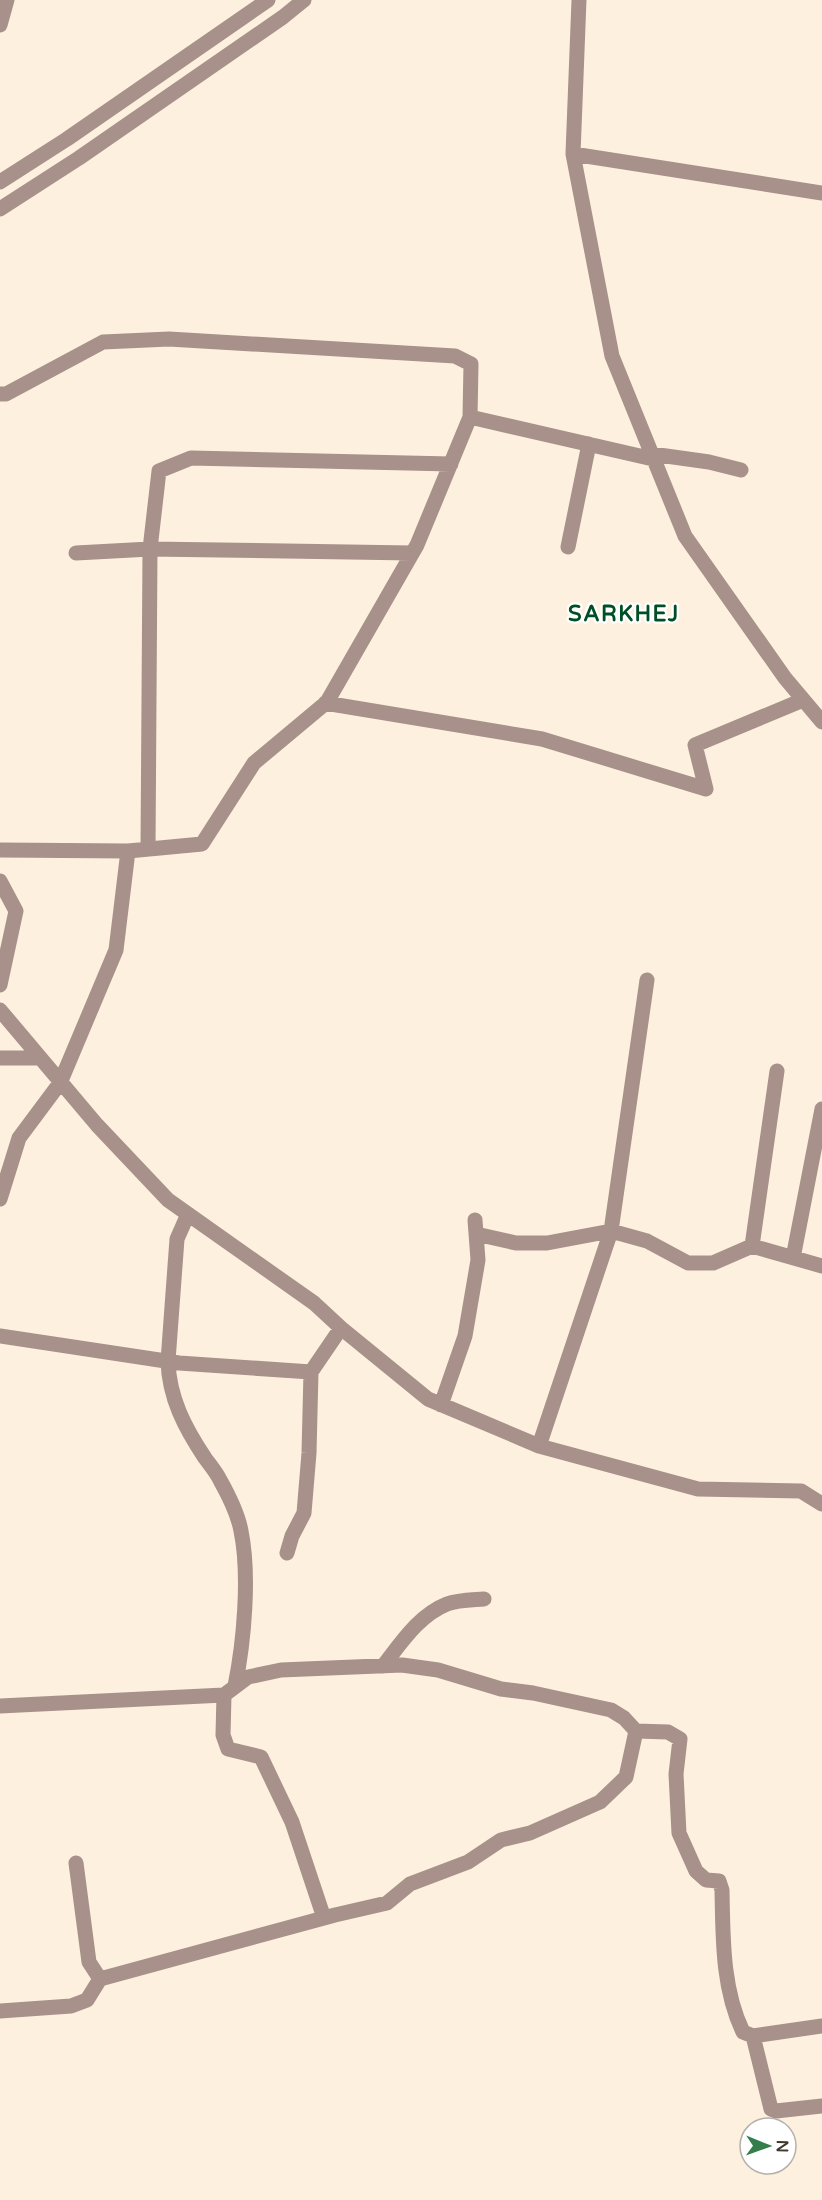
<svg xmlns="http://www.w3.org/2000/svg" width="822" height="2200" font-family="'Varela Round',sans-serif">
  <style>
    .lines { fill: none; stroke-linecap: round; stroke-linejoin: round }
    .minor { stroke: #a7918a; stroke-width: 15 }
    .labels { text-anchor: middle; stroke-width: 4.5; stroke-linejoin: round; paint-order: stroke }
    .district-label { font-size: 22px; font-weight: bold; letter-spacing: 1.5px; fill: #004f24; stroke: #fff }
  </style>
  <rect width="100%" height="100%" fill="#fdf0df"/>
  <g class="lines">
    <path class="minor" d="M579,0l-6,154 39,202 73,180 100,142 37,44
      M0,25l7,-25
      M573,154l249,39
      M0,182l67,-43 201,-139
      M0,209l79,-51 204,-141 21,-17
      M0,394h6l97,-52 66,-3 286,17 16,8 -1,53
      M652,454l57,8 32,8
      M568,547l21,-103
      M76,553l74,-4 9,-78 32,-13 260,6
      M325,703l217,36 164,50 -11,-44 108,-45
      M148,849l2,-300 262,4
      M0,850l128,1
      M0,881l16,30 -16,74
      M0,1010l97,115 71,75 146,103 27,25 87,71 111,47 159,43 103,2 21,13
      M0,1058h40
      M777,1071l-25,175 70,20
      M0,1199l19,-61 41,-55 56,-133 12,-99 74,-7 52,-81 73,-61 90,-157 53,-128 183,42
      M188,1214l-11,25 -9,122c1,37 17,67 37,97 5,7 11,14 15,22 9,16 18,34 21,51 9,44 3,111 -6,155
      M476,1234l40,9h31l64,-12 36,10 41,22h25l39,-17
      M793,1258l29,-149
      M0,1336l179,27 132,9
      M441,1405l24,-69 13,-76 -3,-40
      M539,1446l72,-215 36,-251
      M287,1553l5,-17 12,-23 5,-60 2,-81 30,-44
      M383,1666c18,-23 36,-51 64,-62 11,-4 25,-4 37,-5
      M224,1695l-1,40 5,14 33,8 31,65 32,96
      M0,1706l224,-11 24,-18 33,-7 121,-5 36,5 63,19 32,4 78,17 13,8 12,13 32,1 12,7 -4,35 3,59 17,38 10,9 13,1 3,9c1,48 0,98 21,142l10,4 69,-10
      M76,1863l13,99 11,17
      M0,2011l71,-5 16,-6 13,-21 235,-64 52,-12 23,-19 58,-22 33,-22 29,-7 70,-31 26,-25 10,-46
      M753,2036l18,73 5,2 46,-5"/>
  </g>
  <g class="labels">
    <g class="district-label">
      <text x="624" y="621">SARKHEJ</text>
    </g>
  </g>
  <g transform="translate(768 2146) rotate(91)"><circle r="28" fill="#ffffff" stroke="#b3b0ab" stroke-width="1.5"/>
  <path d="M0-4.5L10 22L0 15L-10 22Z" fill="#347e4c"/>
  <text y="-9" font-size="16" font-weight="bold" text-anchor="middle" fill="#41392d">N</text>
  </g>
</svg>
